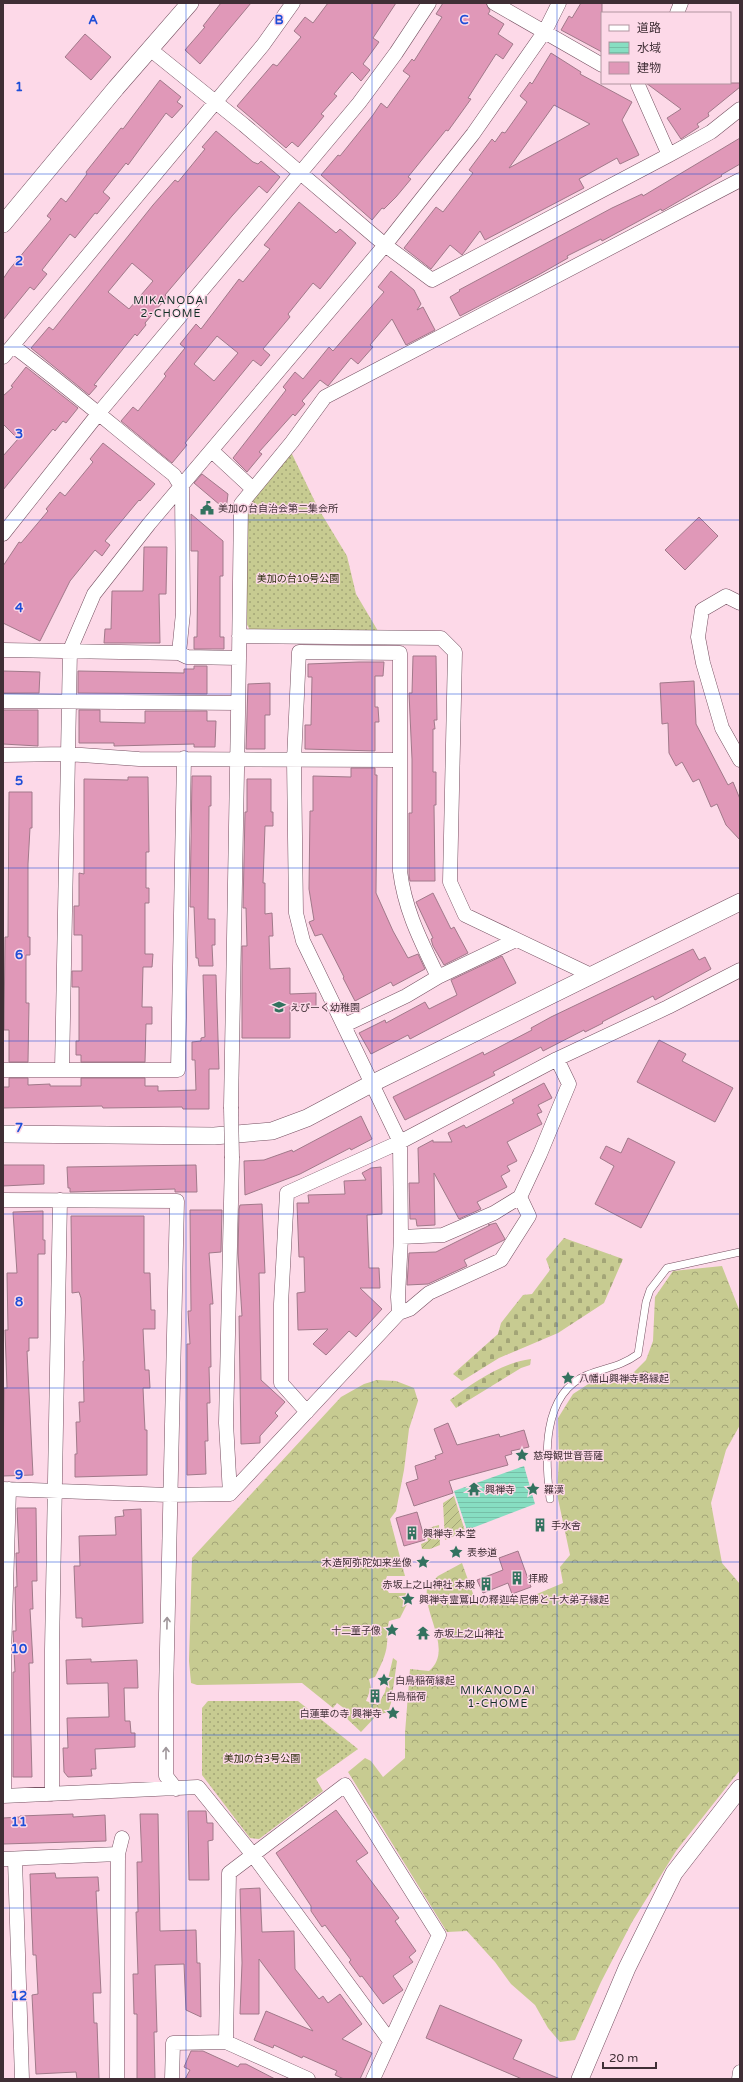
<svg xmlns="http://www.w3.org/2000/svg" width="743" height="2082" font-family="'Varela Round','Noto Sans JP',sans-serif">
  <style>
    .grass { fill: url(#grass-dots) }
    .forest { fill: url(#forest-crowns) }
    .cemetery { fill: url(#cemetery-stones) }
    .garden { fill: url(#garden-furrows) }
    .water { fill: url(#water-rules) }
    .building { fill: #e098b8; stroke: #a1798a; fill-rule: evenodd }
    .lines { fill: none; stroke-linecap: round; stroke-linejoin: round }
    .service-casing { stroke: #755061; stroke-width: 8 }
    .minor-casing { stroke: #755061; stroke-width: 15 }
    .tertiary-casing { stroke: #755061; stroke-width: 18 }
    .service { stroke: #fff; stroke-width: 7 }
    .minor { stroke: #fff; stroke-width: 14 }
    .tertiary { stroke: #fff; stroke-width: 17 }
    .minor-bridge-casing { stroke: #755061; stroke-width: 15; stroke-linecap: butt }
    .minor-bridge { stroke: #fff; stroke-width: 14 }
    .oneway { stroke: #9f969a }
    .grid { fill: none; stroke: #1d4ed8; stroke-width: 1; stroke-opacity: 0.55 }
    .labels { text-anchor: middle; stroke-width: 3; stroke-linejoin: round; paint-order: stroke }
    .poi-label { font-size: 10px; fill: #3f2e35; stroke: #fdd9e8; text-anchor: start }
    .park-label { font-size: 10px; fill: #2a2c0b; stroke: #fdd9e8 }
    .neighbourhood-label { font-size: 11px; letter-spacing: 1px; fill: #112f26; stroke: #fdd9e8 }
    .grid-label { font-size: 13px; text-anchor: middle; font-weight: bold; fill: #1d4ed8; stroke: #fdd9e8; stroke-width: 3; stroke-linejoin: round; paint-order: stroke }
  </style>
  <defs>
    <pattern id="grass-dots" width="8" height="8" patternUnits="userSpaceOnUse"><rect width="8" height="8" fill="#c7cb91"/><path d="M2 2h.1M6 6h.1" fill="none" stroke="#a3a577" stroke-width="1.8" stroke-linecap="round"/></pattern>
    <pattern id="forest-crowns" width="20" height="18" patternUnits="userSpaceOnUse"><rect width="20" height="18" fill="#c7cb91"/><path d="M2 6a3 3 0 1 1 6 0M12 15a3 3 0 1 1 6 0" fill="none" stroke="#a3a577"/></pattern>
    <pattern id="cemetery-stones" width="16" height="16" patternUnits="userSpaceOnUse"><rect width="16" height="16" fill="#c7cb91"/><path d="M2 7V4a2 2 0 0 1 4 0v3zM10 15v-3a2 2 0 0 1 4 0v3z" fill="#a3a577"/></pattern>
    <pattern id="garden-furrows" width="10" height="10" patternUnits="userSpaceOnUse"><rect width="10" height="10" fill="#c7cb91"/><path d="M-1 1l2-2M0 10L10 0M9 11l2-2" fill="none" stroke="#a3a577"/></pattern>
    <pattern id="water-rules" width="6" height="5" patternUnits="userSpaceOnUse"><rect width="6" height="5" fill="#87dec2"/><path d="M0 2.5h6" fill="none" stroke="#76bfa7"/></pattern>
  </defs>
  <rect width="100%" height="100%" fill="#fdd9e8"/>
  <path class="grass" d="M291,452l27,56 29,48 9,38 22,37 -128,-1 -4,-7v-117z
    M208,1701h90l60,48 -42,30 7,12 -64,48 -9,-1 -48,-63v-67z"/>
  <path class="forest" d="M722,1266l18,46v113l-14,25 -15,53 11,60 18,21v186l-64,81 -44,71 -31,60 -26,58 -15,2 -12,-14 -13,-23 -24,-21 -16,-22 -28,-31 -20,1 -99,-160 17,-14 6,3 12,16 22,-19v-25l5,-64 19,2c22,-18 0,-50 -2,-72 -1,-4 0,-8 0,-12l11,-11 24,-13 14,39 9,4 16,-6 10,5 52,-22 -3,-16 10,-12 -13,-61 2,-35 -1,-41 15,-24 23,-15 37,-6 13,-13 7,-19 2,-44 18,-26z
    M377,1380l19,1 18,7 4,13 -9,28 -5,41 -8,41 -6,8 15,57h-18l-3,9 5,8h20l-1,9 -8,16 -11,3c-2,8 -1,15 -2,23 -1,12 -7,23 -12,33l-6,2 2,9 -5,13 12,4 7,-13 8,-34 4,3 -6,42 -3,9 -11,3 -16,17 -19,-18 3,-5 -8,-6 -4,5 -31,-25 -105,2 -6,-2 -2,-22 3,-103 149,-161 23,-13z"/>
  <path class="cemetery" d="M564,1238l59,21 -19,44 -46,30 -59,25 -37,23 -9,-7 45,-40 3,-11 22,-28 9,-1 18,-24 -4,-11z
    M531,1359l-1,6 -9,3 -65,40 -6,-8c24,-18 51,-37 81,-41z"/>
  <path class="garden" d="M454,1496l11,35 -20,9 -2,-37z
    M439,1525l1,20 -10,4h-8l-1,-5 7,-3 -3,-12z"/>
  <path class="water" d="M524,1466l11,38 -68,26 -13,-39z"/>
  <path class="building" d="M221,3h30l-51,61 -15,-14 20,-23 -2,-1z
    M328,3h68l-23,35 6,4 -16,22 7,6 -9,11 -9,-9 -18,22 3,2 -16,18 3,2 -9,11 -17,20 -6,-5 -6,6 -49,-42 36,-42 4,2 24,-29 -7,-6 11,-14 8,6z
    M443,3h43l4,8 -2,3 16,10 -6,10 15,10 -10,15 -7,-5 -28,44 3,1 -23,32 -2,-1 -38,47 3,2 -15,18 -12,12 -2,-1 -10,12 -51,-45 17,-20 2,1 33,-41 8,-12 6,5 23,-32 -7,-5 9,-12 2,2 28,-44 -6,-3z
    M581,3h21v49l-41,-22 8,-14 3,2z
    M85,34l26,23 -20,23 -26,-23z
    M551,53l30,19 -1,2 52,28 -10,18 17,35 -19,9 -3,-6 -38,21 5,9 -99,52 -5,-9 -18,24 -12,-10 -19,24 -27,-21 32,-41 7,5 30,-39 -4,-3 23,-31 3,3 7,-10 3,1 22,-31 -7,-6 10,-14 2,2zM554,105l36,19 -81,44z
    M160,80l21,17 -4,5 6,4 -11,12 -6,-5 -38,52 -2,-2 -23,29 7,6 -13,16 -2,-1 -20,25 -5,-4 -28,36 5,4 -13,16 -4,-3 -27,33v-41l6,-9 42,-51 -4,-3 14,-18 5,4 21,-28 -1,-2 35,-44 2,1z
    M646,83h94v4l-32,26 1,3 -12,8 2,3 -18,12 -14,-21 14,-9z
    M216,131l37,31 5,2 3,-3 19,16 -13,16 -8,-7 -27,30 -67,79 2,2 -22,26 1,2 -9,11 -2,-2 -41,51 3,1 -8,9 -58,-47 18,-21 4,3 100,-125 22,-25 3,2 27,-33 -3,-2zM132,263l21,18 -24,28 -21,-17z
    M740,138v26l-19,11 1,1 -60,35 -1,-2 -59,32 -1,-2 -34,17 1,2 -28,16 -80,42 -10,-19 10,-6 -1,-1 153,-82 30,-14 1,2z
    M299,202l37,31 4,-4 16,14 -36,46 -7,-6 -25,31 2,3 -27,32 7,6 -9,11 -8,-6 -68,83 2,2 -15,18 -51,-42 12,-14 5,4 28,-35 -2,-2 21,-26 -5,-4 16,-20 5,5 38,-50 4,3 27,-33 -6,-4zM217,336l21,17 -24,28 -20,-17z
    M391,271l23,19 7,14 -4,6 6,-3 12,23 -29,15 -14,-26 -22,26 3,2 -15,17 -7,-6 -23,28 -8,-6 -18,21 3,3 -10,12 -2,-2 -34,38 3,2 -15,18 -14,-14 53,-68 -3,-3 12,-15 8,7 26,-32 4,4 51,-59 -6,-5z
    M26,367l52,41 -12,15 -3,-2 -8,10 -2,-2 -50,61v-34l15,-17 -15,-15v-28l10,-9 -2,-1z
    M103,443l52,41 -15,17 -1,-1 -34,41 5,4 -8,11 -7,-6 -25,31 -30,60 -37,-18v-57l16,-24 2,1 27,-32 -2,-2 14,-17 5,4 28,-34 -3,-3z
    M202,474l26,20 -2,16 -32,-27z
    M191,514l32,27v35h-3v61h4v12h-30v-12h3l1,-86h-7z
    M699,517l19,19 -33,34 -20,-20z
    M144,547h23l-1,47h-7l1,49h-56l1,-14h6l1,-38h31z
    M413,656h23l1,64h-3l1,9h-2v43h3v33h-2l1,76h-25l-1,-6v-62h3v-54l-3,-66h3z
    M359,662h25l-1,14h-8v31h3l1,15h-4v29l-70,-2v-24h6l1,-48h-4v-13z
    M194,666h13v28l-129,-1v-22l106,2v-4h10z
    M3,671l37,1 -1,21h-36z
    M694,681l2,43 32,61 5,-3 7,17v41l-14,-15 -9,-21 -6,3 -12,-28 -6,3 -11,-20 -6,4 -7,-13 -1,-30 -6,1 -2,-41z
    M270,683v32h-5v34h-19l2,-65z
    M3,710h35v36l-35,-2z
    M79,710h21v12l45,1v-12h62v10h9l-1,26h-21v-3l-80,2v-3h-35z
    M351,768h24v7h2l-1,118 17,38 15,27 10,-4 7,15 -32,17 -2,-4 -36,19 -12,-23 1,-1 -22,-43 -7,2 -6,-14 5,-2 -5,-31 1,-78h3v-35l38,1z
    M192,776h19v30h-2l-1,113h7v26h-3l1,21h-14l-1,-8h-2l-2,-51h-4z
    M128,777h20l1,75h-3v36h3v15h-4v51h8l-1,13h-9l-1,40h10v17h-6l-1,38h-64v-7h-5v-14h3v-54h-7v-16h10v-36h-8v-29h5v-33l5,1v-95l44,1z
    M247,779h24v33h2v14h-8l-2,57h2v31l7,-1 1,23h-4l1,33 20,-1v26l26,-1v13l-26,1v31h-48v-92h5l-1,-38h-3l2,-96h2z
    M9,792h23v36h-2l-2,36v73h2v18h-4v48h3l-1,59h-19v-32h-5l1,-93h3z
    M433,893l18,36 3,-2 14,26 -24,12 -11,-19 -2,-7 2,-1 -17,-36z
    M693,949l6,11 6,-3 6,12 -56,31 -2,-4 -51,26 1,1 -18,9 -1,-2 -41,21 -2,-4 -48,25 2,3 -90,45 -12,-23 90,-45 1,3 48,-25 -1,-2 20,-11z
    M502,956l14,27 -106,56 -2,-4 -37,19 -12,-21 26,-13 1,3 39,-21 4,7 28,-14 -6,-15z
    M203,975h13l3,94h-10v40h-26l-1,-2 -79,1 -1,-2 -99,2v-21h6v-9h19v7l22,-1v2h31v-8h64v8h13v5l38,-1 -1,-30h-3v-18l9,-1v-3l4,-1z
    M659,1040l27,14 -4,7 51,27 -18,34 -78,-40z
    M544,1083l8,15 -14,7 4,7 -5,2 5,10 -35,18 10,19 -10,5 3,5 -9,5 6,11 -30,15 4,7 -22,10 -25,-46 1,52 -18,1 -1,-7h-6l-1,-36h10l-1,-35 15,-8v2h19l-4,-9 16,-8 2,3 48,-25 -2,-3z
    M361,1116l11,23 -21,11 -1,-2 -50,26 -55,21 -1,-34 20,-1 28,-10 1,2z
    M628,1138l47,24 -34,66 -46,-24 19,-38 -14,-8 6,-12 15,7z
    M3,1165h41v19l-41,2z
    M196,1165l1,27h-22v-3l-105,3v-4h-2l-1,-21z
    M381,1167l1,47 -15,1 2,53h10l1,20h-20l22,21 -26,28 -7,-6 -23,24 -13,-11 15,-15 -30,1 -1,-37 8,-1 -1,-35h-5l-2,-54h12l-1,-8 37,-1 -1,-13 22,-1 -4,-7 9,-5z
    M262,1204l3,69h-6l2,107 24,22 -10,11 3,3 -18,20v7l-19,1 -2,-128h3l-4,-63 1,-44 1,-4z
    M190,1210h32l-1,42 -12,1 4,51h-3l1,63h-2l1,36h-3l1,38h-3l1,33 -19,1v-131h3l-2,-33h3z
    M43,1211v29h2v14h-7v84h-9v13h-2l6,124 -30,1 1,-88h3l-2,-58h3l-1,-57h10l-4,-61z
    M71,1216h73v57h6l1,37h4v19h-12l2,41h4l1,18h-7l2,42h2v45l-72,2v-23h2l-1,-32h4l-1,-20h5l-1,-41h1l-3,-63 -2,-6 -7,1z
    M496,1223l9,16 -1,1 -40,20 3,6 -39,18 -21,1 2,-32 27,-1 54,-27h-2z
    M448,1423l9,22 42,-11 1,3 24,-7 5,17 -18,4 1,3 -7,2 3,9 -59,16 4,12 -39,13 -8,-23 12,-4 -3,-13 21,-7 -1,-3 8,-3 -9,-24z
    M17,1508h19l1,73h-5l1,28h-3l3,54h-4l3,114h-19v-105h2l-2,-41h3l-1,-44h2l-1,-34h3z
    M141,1509l2,114 -61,4v-9h-6l-2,-52h6l-1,-30 37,-1 -1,-18 9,-1 -1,-6z
    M417,1512l8,28 -21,6 -8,-28z
    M518,1551l13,36 -19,7 -4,-11 -25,10 -6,-13 26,-10 -4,-12z
    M91,1659v3l46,-2 1,28h-14l1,33h5l1,12h4v14l-40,2 1,20h-5l1,7 -24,1 -4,-5 -1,-24h5l-1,-30 42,-1 -1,-34 -41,1 -1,-24z
    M336,1810l32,43 -12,8 43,57 -4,3 21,30 -7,6 4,5 -20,14 10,14 -20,14 -21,-28 -2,1 -11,-15 2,-2 -26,-35 -3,2 -11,-16v-5l-35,-53z
    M188,1811h18l1,12h6v17l-5,1 1,39h-20z
    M73,1814v3l32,-2 1,26 -103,3v-26l17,-1v-1z
    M140,1814h18l2,117 36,-1 1,33h3l1,54 -15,-7 -2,-46 -29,1 2,67h-3l1,47h-18v-65h-3l-1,-40h5l-2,-62h2l-1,-50h5z
    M55,1873l1,5 42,-1 1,14h-3l5,102h-8l1,30h3l2,56h-22l-1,-7 -40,2 -4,-79 6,-1 -2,-39h-3l-3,-81z
    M260,1888l2,44 32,-1 1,38 24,30 4,-3 5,7 12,-9 22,30 -20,15 30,14 -12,26h-16l-9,-4 2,-4 -34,-15 -1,2 -28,-13 -1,3 -19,-8 12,-29 47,20 -54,-72v55h-19l2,-51 -2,-74z
    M440,2005l82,35 -9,19 47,20h-38l-96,-41z
    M191,2051h12l35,16 2,-3h6l29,15h-90l5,-9 -6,-3z"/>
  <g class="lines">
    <g class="service-casing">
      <path id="service" d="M550,1499c-5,-41 -9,-105 37,-124 20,-8 33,-8 51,-21l8,-52 4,-12 17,-22 73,-16"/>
    </g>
    <g class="minor-casing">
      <path id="minor" d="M494,3l108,62
        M677,13l4,-10
        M151,50l93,75 141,120 47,35 237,-125 42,-23 29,-23
        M638,85l31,70
        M3,357l260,-312 30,-42
        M212,451l41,38
        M3,534l95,-120 261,-311 37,-50 33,-50
        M740,603l-14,-7 -24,14 -4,27 5,26 19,65 18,32
        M239,636l202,2 14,14 -5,230 15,33 126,60
        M3,650l176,3 4,-40 -1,-125 -8,-13c-54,-43 -106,-88 -161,-129
        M179,653l8,4 52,1 2,-154 51,-62 33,-45 415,-217
        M3,701l235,2
        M3,755l64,-1 72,5 261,1
        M438,977l78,-37
        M3,1070h175l6,-312
        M62,1070l8,-420 24,-56 55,-70 236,-279 88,-111 72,-103 14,-28
        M231,1107l8,-449
        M3,1200l174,1 -11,493v82l10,13
        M401,1237l42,-2 51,-22 26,-16 20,-43 29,-70 -12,-25
        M399,1313l11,-4 19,-16 72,-33 28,-44 -9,-19
        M307,1412l-26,-29v-79l6,-111 113,-51 157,-83 111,-52 72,-37
        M3,1489l166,6 61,-1 169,-181 -1,-16 3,-60 -1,-95 -97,-201 -7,-28 -2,-153 5,-108 101,1v218c5,40 21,70 38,106l-32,19 -61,29
        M230,1494l-4,-71 6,-265
        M52,1794v-144l8,-450
        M3,1796l195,-9 55,68 137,186
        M4,1796v-141l5,-166
        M3,1859l115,-5
        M15,1860l7,219
        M117,2079l1,-225 4,-16
        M172,2079l1,-36 53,-1
        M308,2079l-82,-37 3,-169 116,-88 94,150 -66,144
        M739,2079l1,-7"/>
    </g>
    <g class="tertiary-casing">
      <path id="tertiary" d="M3,224l113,-136 74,-85
        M3,1134l211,2 58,-5 35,-13 64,-34 369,-182
        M580,2079l47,-111 47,-95 66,-85"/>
    </g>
    <use href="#service" class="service"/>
    <use href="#minor" class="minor"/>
    <use href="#tertiary" class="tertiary"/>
    <g class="minor-bridge-casing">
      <path id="minor-bridge" d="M231,1107l1,51"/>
    </g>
    <use href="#minor-bridge" class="minor-bridge"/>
  </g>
  <defs><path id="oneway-shaft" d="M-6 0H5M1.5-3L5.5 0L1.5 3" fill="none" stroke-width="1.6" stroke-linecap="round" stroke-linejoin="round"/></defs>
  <g class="oneway">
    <use href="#oneway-shaft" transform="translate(167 1623) rotate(-89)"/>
    <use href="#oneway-shaft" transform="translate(166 1753) rotate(-90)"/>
  </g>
  <path class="grid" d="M186,3v2076M372,3v2076M557,3v2076M3,174h737M3,347h737M3,520h737M3,694h737M3,868h737M3,1041h737M3,1214h737M3,1388h737M3,1562h737M3,1735h737M3,1908h737"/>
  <defs>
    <g id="civic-bare" transform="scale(1.08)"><path d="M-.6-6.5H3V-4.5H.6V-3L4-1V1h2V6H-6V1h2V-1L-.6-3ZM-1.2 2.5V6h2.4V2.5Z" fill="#33725f" stroke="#fdd9e8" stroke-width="2.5" paint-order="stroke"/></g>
    <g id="school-bare" transform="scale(1.08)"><path d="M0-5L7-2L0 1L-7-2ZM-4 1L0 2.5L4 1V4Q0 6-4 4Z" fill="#33725f" stroke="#fdd9e8" stroke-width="2.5" paint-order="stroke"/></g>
    <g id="sight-bare" transform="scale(1.08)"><path d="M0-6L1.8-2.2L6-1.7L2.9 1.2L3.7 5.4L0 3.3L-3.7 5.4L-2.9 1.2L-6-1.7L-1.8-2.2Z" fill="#33725f" stroke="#fdd9e8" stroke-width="2.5" paint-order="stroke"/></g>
    <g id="temple-bare" transform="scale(1.08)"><path d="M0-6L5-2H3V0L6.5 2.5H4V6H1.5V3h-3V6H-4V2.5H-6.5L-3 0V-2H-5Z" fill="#33725f" stroke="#fdd9e8" stroke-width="2.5" paint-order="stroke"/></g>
    <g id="building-bare" transform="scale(1.08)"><path d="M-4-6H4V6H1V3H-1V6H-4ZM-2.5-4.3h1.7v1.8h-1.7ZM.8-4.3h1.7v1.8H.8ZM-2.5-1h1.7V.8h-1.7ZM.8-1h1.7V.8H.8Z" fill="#33725f" stroke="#fdd9e8" stroke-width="2.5" paint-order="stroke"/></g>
  </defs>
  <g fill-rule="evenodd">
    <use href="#civic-bare" x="207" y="508"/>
    <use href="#school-bare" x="279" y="1007"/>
    <use href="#sight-bare" x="568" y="1378"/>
    <use href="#sight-bare" x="522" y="1455"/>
    <use href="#temple-bare" x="474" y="1489"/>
    <use href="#sight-bare" x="533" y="1489"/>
    <use href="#building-bare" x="540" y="1525"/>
    <use href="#building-bare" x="412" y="1533"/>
    <use href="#sight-bare" x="456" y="1552"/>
    <use href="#sight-bare" x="423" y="1562"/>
    <use href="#building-bare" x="517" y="1578"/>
    <use href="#building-bare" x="486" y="1584"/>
    <use href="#sight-bare" x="408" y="1599"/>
    <use href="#sight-bare" x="392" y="1630"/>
    <use href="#temple-bare" x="423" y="1633"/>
    <use href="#sight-bare" x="384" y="1680"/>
    <use href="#building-bare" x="375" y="1696"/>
    <use href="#sight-bare" x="393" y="1713"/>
  </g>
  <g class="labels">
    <g class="poi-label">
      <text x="218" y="512">美加の台自治会第二集会所</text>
      <text x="290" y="1011">えぴーく幼稚園</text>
      <text x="579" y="1382">八幡山興禅寺略縁起</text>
      <text x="533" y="1459">慈母観世音菩薩</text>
      <text x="485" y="1493">興禅寺</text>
      <text x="544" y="1493">羅漢</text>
      <text x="551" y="1529">手水舎</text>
      <text x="423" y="1537">興禅寺 本堂</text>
      <text x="467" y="1556">表参道</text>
      <text x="412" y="1566" text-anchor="end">木造阿弥陀如来坐像</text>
      <text x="528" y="1582">拝殿</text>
      <text x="475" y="1588" text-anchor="end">赤坂上之山神社 本殿</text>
      <text x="419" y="1603">興禅寺霊鷲山の釋迦牟尼佛と十大弟子縁起</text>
      <text x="381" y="1634" text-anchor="end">十二童子像</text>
      <text x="434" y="1637">赤坂上之山神社</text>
      <text x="395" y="1684">白鳥稲荷縁起</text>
      <text x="386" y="1700">白鳥稲荷</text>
      <text x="382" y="1717" text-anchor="end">白蓮華の寺 興禅寺</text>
    </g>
    <g class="park-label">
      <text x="298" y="582">美加の台10号公園</text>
      <text x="262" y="1762">美加の台3号公園</text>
    </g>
    <g class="neighbourhood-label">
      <text x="171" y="304">MIKANODAI<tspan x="171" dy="13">2-CHOME</tspan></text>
      <text x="498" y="1694">MIKANODAI<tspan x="498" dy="13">1-CHOME</tspan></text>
    </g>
  </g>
  <g class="grid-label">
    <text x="93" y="24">A</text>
    <text x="279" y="24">B</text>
    <text x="464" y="24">C</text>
    <text x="19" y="91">1</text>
    <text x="19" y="265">2</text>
    <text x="19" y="438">3</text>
    <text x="19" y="612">4</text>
    <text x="19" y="785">5</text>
    <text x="19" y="959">6</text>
    <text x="19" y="1132">7</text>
    <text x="19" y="1306">8</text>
    <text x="19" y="1479">9</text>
    <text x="19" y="1653">10</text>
    <text x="19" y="1826">11</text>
    <text x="19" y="2000">12</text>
  </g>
  <rect width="743" height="2082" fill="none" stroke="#3f2e35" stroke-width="8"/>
  <rect x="601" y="12" width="130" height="72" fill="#fdd9e8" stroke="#b195a0"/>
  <rect x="609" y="25" width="20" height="6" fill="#ffffff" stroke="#b195a0"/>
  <text x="637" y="32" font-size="12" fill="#3f2e35">道路</text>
  <rect x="609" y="42" width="20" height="12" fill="url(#water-rules)" stroke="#b195a0"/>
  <text x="637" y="52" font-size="12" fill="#3f2e35">水域</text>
  <rect x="609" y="62" width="20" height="12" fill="#e098b8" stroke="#b195a0"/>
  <text x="637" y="72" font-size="12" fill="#3f2e35">建物</text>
  <path d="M603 2062v6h53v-6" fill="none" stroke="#3f2e35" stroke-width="2"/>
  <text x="609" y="2062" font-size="12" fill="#3f2e35" stroke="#fdd9e8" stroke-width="3" paint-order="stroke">20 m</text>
</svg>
